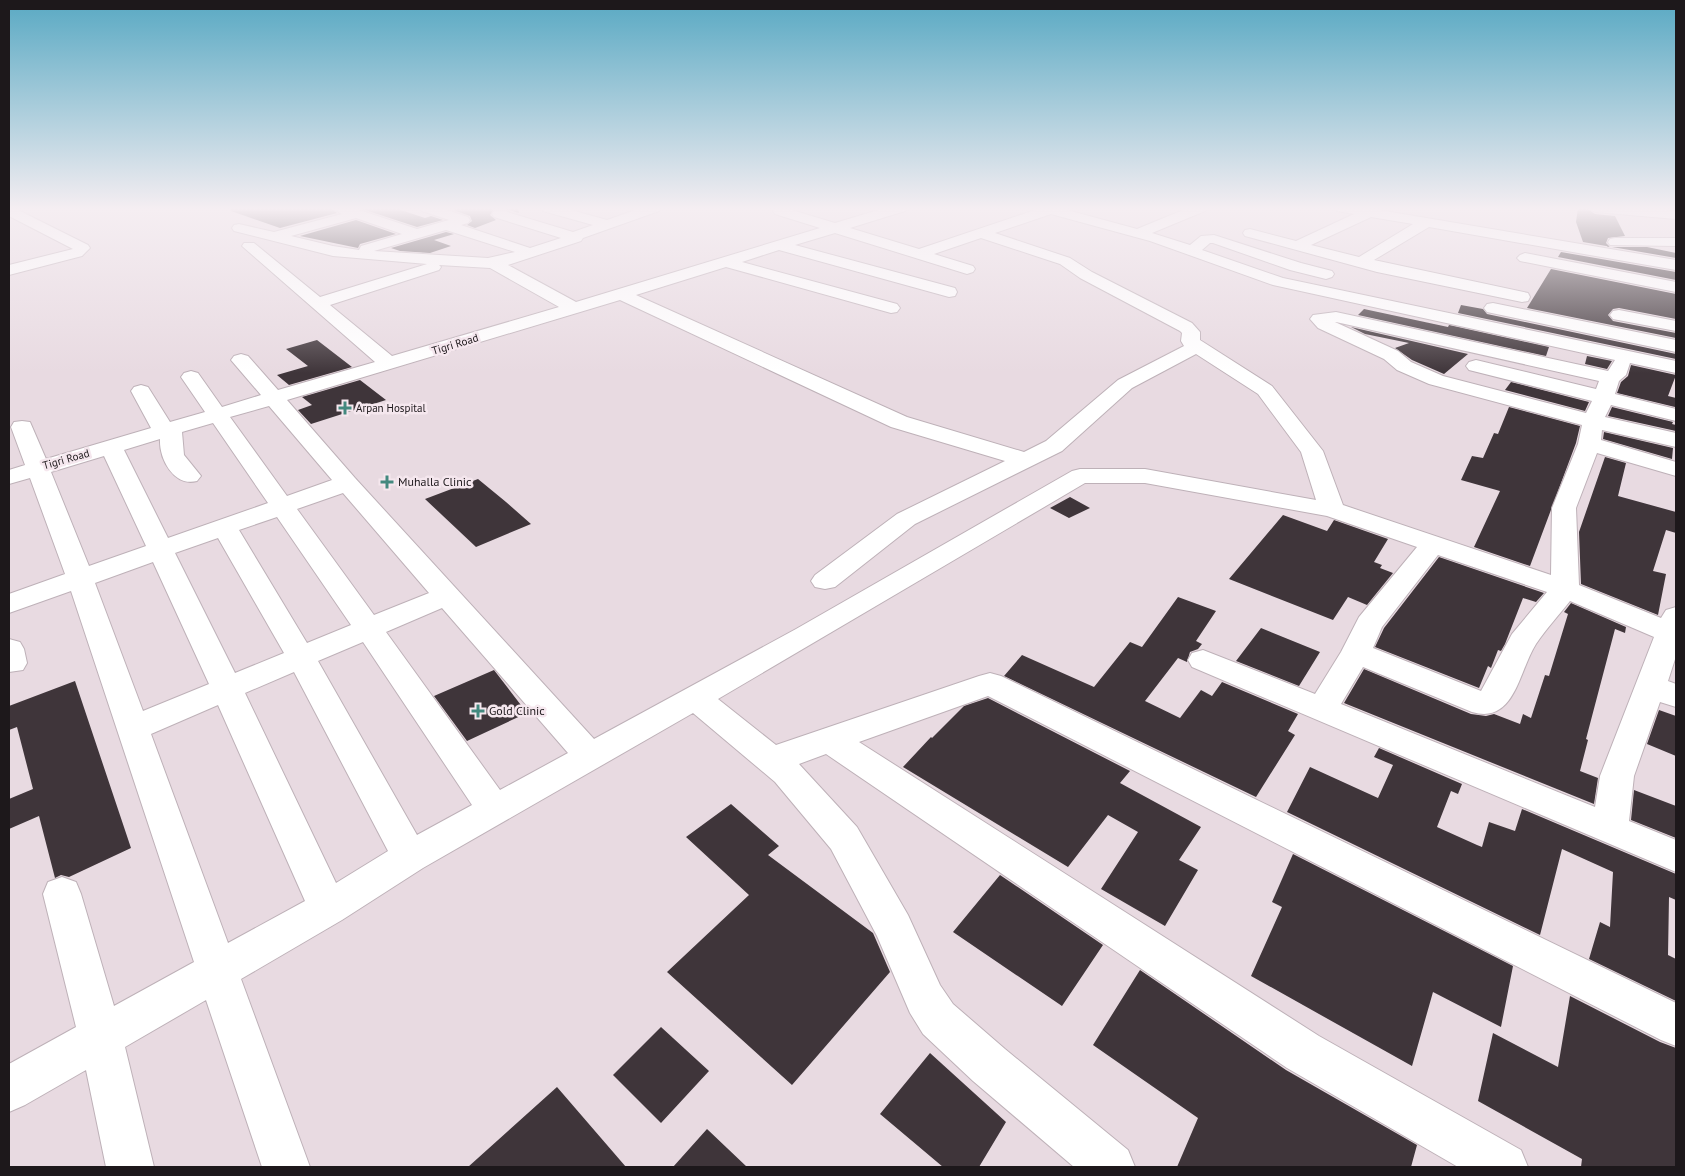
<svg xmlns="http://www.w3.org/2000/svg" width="1685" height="1176" font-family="'PT Sans',sans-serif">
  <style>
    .building { fill: #3f353a }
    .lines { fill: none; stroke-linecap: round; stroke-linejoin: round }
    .minor-casing { stroke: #beb1b8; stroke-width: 2 }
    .minor { fill: #fff; fill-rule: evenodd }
    .poi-dot { fill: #43897f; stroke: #f5e7ee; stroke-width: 2 }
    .labels { text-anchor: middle; stroke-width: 5; stroke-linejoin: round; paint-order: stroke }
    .far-street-label { font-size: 11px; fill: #1d181b; stroke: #f5e7ee }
    .far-poi-label { font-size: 11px; fill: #1d181b; stroke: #f5e7ee; text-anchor: start }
    .poi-label { font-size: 12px; fill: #1d181b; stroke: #f5e7ee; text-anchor: start }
  </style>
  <rect width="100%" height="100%" fill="#e8dae1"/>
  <path class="building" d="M231,208h99l7,5 -57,15 -49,-17z
    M359,208h36l30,10 6,-2 12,4 -26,7z
    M460,208h58l1,5 -14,-4h-11l-4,6 6,5 -21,8 -8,-3 5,-4 -2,-5 -17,-6z
    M1578,208h8l9,6 20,2 10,20 -17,2 -2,5 4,4h37l29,6v5l-93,-16 -7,-20z
    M356,220l40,14 -36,10 -2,4 -58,-12z
    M446,232l8,2 -20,6 17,6 -21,7 -30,-2 -9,-3z
    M1561,252l115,20v8l-118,-23z
    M1551,269l125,25v25l-57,-11 -6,1 -5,6 5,6 63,12v5l-149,-30z
    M1461,305l22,4 4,5 189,40v5l-218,-46z
    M1364,309l84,18 1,-2 100,22 -3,9 -188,-41z
    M1351,327l117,27 -24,20 -32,-14 -17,-12 14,-5 -44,-9z
    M317,340l35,27 -63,18 -12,-10 31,-9 -22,-17z
    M1587,356l25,5 -5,8 -22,-5z
    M1631,365l45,10 -8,21 8,2 -1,9 -58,-14 4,-11 7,-6z
    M360,380l26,20 -75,24 -13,-14 14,-5 -10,-8z
    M1511,382l78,20 -4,9 -80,-21z
    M1509,407l71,19 -4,17 -46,123 -56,-19 26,-56 -39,-11 11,-24 11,2 11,-25 4,1z
    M1612,407l61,15 -1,2 4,1v6l-68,-15z
    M1604,432l69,16 -1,11 -69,-20z
    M1605,457l21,6 -8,33 58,16v21l-10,-3 -13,41 13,3 -8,41 -77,-31 -2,-52z
    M478,479l28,23 25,22 -55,23 -51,-48z
    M1070,497l20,11 -21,10 -19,-10z
    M1283,515l44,16 7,-11 54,19 -14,23 8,3 -2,3 13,5 -26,32 -19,-8 -15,23 -104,-41z
    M1439,557l105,36 -8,9 -13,-4 -18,46 -4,7 -3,-1 -7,18 -3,-2 -9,22 -104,-41 9,-19z
    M1178,597l38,14 -20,30 6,3 -4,5 -8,3 -3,10 -9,-4 -33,43 35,17 21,-28 11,6 10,-14 76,32 -10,17 7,4 -39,62 -252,-121 18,-21 72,32 36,-45 12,5z
    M1571,603l55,24 -1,6 -10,-4 -29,110 2,1 -8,31 18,7 -4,26 -250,-101 20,-34 107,45 15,2 8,-2 26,10 3,-10 8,4 14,-43 4,1 19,-62 -4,-2z
    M1261,628l59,24 -21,34 -63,-25z
    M494,670l33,43 -60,28 -33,-45z
    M75,681l56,167 -62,29 -8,-2 -6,3 -16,-62 -30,13v-30l24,-10 -16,-62 -8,3v-24z
    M988,698l142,73 -10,12 81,44 -22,33 19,10 -33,56 -64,-37 37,-57 -30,-17 -40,52 -165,-100 28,-30 1,1 32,-32z
    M1659,710l17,6v40l-29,-12z
    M1379,748l83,36 -4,10 -7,-3 -14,36 40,18 5,2 7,-25 26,9 7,-22 154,65v26l-7,-3 -1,58 8,4v42l-87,-42 11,-37 10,5 3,-55 -51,-23 -22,86 -253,-123 23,-45 68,31 15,-33 -19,-8z
    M1634,790l42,16v32l-45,-18z
    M731,804l48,42 -11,9 105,78 17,39 -98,113 -125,-113 82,-77 -63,-58z
    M1293,854l220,112 -12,61 -68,-35 -21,74 -161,-90 31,-69 -10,-5z
    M1000,875l103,70 -41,61 -109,-74z
    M1140,970l146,100 131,75 -6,22h-234l21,-49 -105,-73z
    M1570,996l90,46 16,6v119h-95l1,-8 -104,-58 15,-68 65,34z
    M661,1027l48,44 -48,52 -48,-48z
    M930,1053l76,69 -27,45h-36l-63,-53z
    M557,1087l69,80h-158z
    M707,1129l40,38h-74z"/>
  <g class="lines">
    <g class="minor-casing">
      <path id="minor" d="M9,208h5l74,37 2,3 -8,8 -73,19v-10l64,-16 -64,-33z
        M332,208h21l64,21 32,-9 -27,-9 -2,-3h21l27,9 2,3 -2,3 -7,2 69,23 31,-10 -67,-21 -2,-3 2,-3h10l69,21 20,-7 -50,-14 -2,-3h23l43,12 34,-12h20l-2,3 -76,27 -2,3 -73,24 68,37 244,-74 -45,-14 -2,-3 2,-3h10l50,15 50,-15h22l-2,3 -55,17 69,21 119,-40 -1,-1h23l77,21 51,-21h19l-2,3 -53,22 38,12 11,-9 13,-1 87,28 31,8 2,3 -2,3 -6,2 -36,-9 -77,-27h-3l-8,7 81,28 393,83v12l-46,-10 -4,12 -7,6 -4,13 61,15v12l-65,-16 -6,12 71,16v14l-74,-17 -1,10 75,22v14l-79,-23 -21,55 3,77 82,33 5,-8 10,-3v49l-8,25 8,3v23l-16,-5 -26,74 -5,45 47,19v32l-484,-205 -4,-7 4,-7 11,-3 112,44 26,-42 18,-35 58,-70 -90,-31 -182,-33h-60l-367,216 58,46 203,-69 11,-3 11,3 675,327v43l-15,-6 -673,-344 -129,46 460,294 202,114 7,17h-70l-171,-99 -461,-314 -27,10 58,63 51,88 32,70 13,19 52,45 123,101 7,17h-61l-101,-86 -50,-47 -13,-21 -33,-77 -46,-87 -56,-67 -82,-69 -270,155 -81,52 -101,59 69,188h-48l-56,-167 -81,47 29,120h-48l-20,-97 -61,35 -16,7v-48l67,-37 -33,-133 5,-12 14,-5 14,5 5,12 33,112 80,-44 -123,-371 -62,22v-19l56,-20 -35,-96 -21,6v-14l16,-5 -14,-38 3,-5 8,-1 8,1 16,37 105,-31 -20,-37 3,-4 7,-2 7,2 22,35 35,-10 -24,-35 3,-4 7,-2 7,2 24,34 39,-12 -30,-35 3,-4 7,-2 7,2 30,34 97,-28 -133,-116 2,-3h10l66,54 107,-33 -94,-8 -99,-25 -2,-3 2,-3 5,-1 35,8 68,-18zM1051,214l99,27 123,44 342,75 -7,11 -272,-59 -23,3 -3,4 8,9 66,31 13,11 32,14 153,41 -4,19 -26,64 -1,67 -208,-70 -20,-54 -51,-65 -72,-46v-8l-8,-9 -100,-51 -22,-14 -75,-25zM356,218l46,16 -41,12 -2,4 -26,-4 -42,-10zM446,230l69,22 -27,6 -114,-7zM835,233l132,41 6,-2 2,-3 -2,-3 -39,-12 47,-16 79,26 20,14 100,53 2,2 -1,8 3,5 -66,34 -72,61 -22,11 -117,-35 -271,-122 90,-28 165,46 6,-1 3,-4 -3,-4 -155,-42 37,-12 170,47 6,-1 2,-4 -2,-4 -160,-43zM439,265l51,3 69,39 -167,49 -62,-51 109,-35 2,-3zM620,300l271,127 114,34 -108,53 -82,61 -4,6 4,6 10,2 10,-2 80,-63 147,-73 70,-63 64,-34 62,40 43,58 15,48 -171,-31h-65l-8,2 -276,158 -202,110 -239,-261 -68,-78zM1335,322h1l263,59 -3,8 -120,-29 -7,2 -3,4 3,4 123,31 -6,12 -143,-37 -32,-14 -13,-11zM269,406l63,74 -45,16 -57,-79zM213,423l55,80 -100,35 -44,-88 36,-11c-1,20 14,48 37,42l4,-5 -17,-21 -2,-23zM104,456l42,90 -57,20 -38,-94zM343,493l86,100 -55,22 -77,-106zM277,517l74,108 -44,18 -68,-113zM218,538l66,115 -49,20 -60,-120zM1438,555l109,37 -35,42 -31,57 -108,-43 9,-21zM153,562l56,122 -66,27 -48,-128zM1570,601l84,36 -54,139 -5,31 -254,-103 22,-37 109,45c43,13 47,-42 64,-68 10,-15 23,-29 34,-43zM442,608l126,145 -68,37 -114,-158zM363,642l109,163 -55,30 -99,-174zM294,672l94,179 -52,32 -91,-190zM218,705l87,196 -77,42 -77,-209z
        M1335,208h32l309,52v10l-247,-43 -55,33 154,33 2,4 -2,4 -6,1 -145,-30 -132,-36 -2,-3 2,-3 5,-1 46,12 58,-27 -17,-3zM1371,217l42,7 -54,33 -48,-12z
        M1588,208h56l32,3v8l-81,-7z
        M1615,238h61v8l-66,-1 -2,-3 2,-3z
        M1525,253l151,29v10l-156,-31 -3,-3 3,-3z
        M1493,303l183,37v12l-189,-40 -3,-4 3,-4z
        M1619,310l57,11v10l-63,-12 -3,-4 3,-4z
        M9,639l11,3 4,7 3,14 -4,7 -14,2z"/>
    </g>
    <use href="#minor" class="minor"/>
  </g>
  <linearGradient id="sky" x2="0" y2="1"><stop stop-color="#59a9c3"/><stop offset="0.56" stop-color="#f5eef2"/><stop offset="1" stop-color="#f5eef2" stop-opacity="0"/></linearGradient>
  <rect width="1685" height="373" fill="url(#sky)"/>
  <g class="poi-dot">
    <path d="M342.5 400.5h5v5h5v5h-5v5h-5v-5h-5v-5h5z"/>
    <path d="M384.5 474.5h5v5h5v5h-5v5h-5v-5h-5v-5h5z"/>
    <path d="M475.5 703.5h5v5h5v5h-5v5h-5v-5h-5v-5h5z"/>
  </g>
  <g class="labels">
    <g class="far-street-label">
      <text transform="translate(455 344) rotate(-17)" y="4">Tigri Road</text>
      <text transform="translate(66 459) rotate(-16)" y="4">Tigri Road</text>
    </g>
    <g class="far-poi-label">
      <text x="356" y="412">Arpan Hospital</text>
    </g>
    <g class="poi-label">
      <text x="398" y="486">Muhalla Clinic</text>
      <text x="489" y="715">Gold Clinic</text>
    </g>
  </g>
  <rect width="1685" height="1176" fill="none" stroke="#1d181b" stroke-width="20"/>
</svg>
